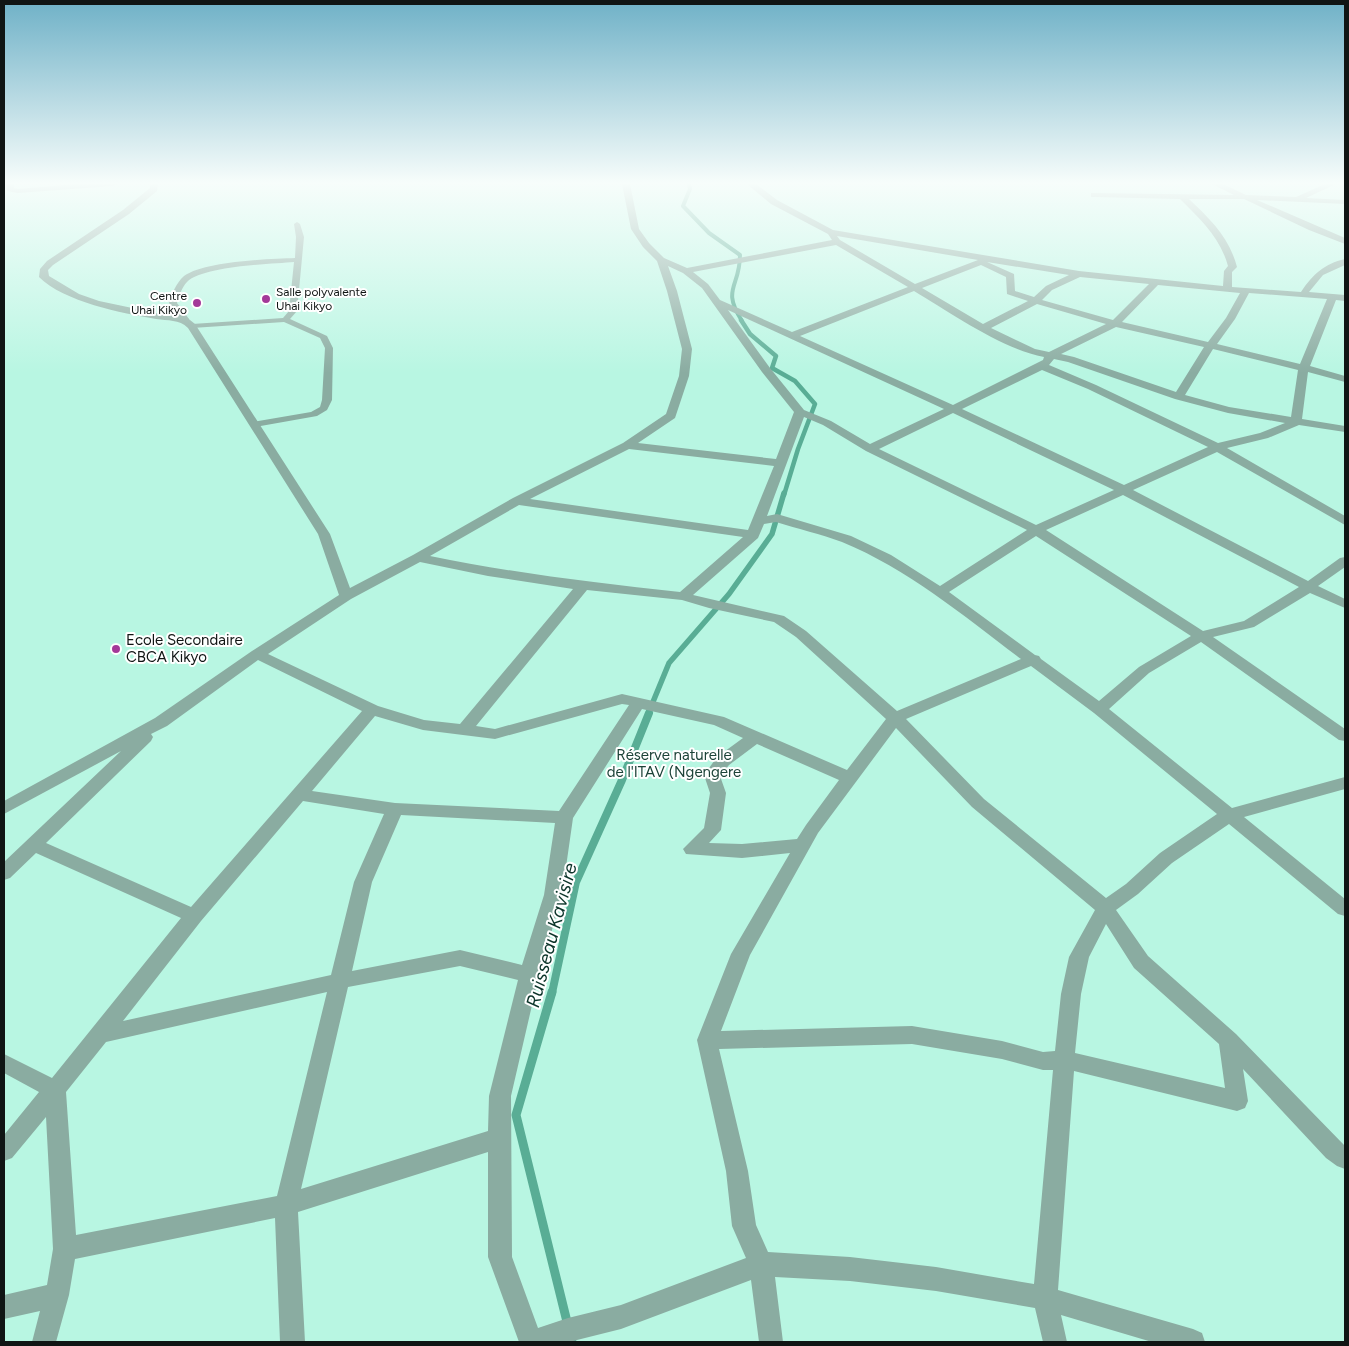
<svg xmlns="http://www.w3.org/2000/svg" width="1349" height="1346" font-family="Figtree,sans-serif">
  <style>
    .green { fill: #b8f6e2 }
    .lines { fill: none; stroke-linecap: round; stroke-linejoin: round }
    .stream-far4 { stroke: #59ad95; stroke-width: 4 }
    .stream-far3 { stroke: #59ad95; stroke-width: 4.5 }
    .stream-far2 { stroke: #59ad95; stroke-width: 5.5 }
    .stream-far1 { stroke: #59ad95; stroke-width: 8 }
    .stream { stroke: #59ad95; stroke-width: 9 }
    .lane { fill: #8aaca1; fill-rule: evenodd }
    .street { fill: #8aaca1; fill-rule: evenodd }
    .poi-dot { fill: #a43999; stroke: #fff; stroke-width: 2 }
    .labels { text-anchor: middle; stroke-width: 4; stroke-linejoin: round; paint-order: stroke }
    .far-poi-label { font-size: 12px; fill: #101514; stroke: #fff; text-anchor: start }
    .poi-label { font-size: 15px; fill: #101514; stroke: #fff; text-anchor: start }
    .park-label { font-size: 15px; fill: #1c4338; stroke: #fff }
    .near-water-label { font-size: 19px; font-style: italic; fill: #0b3429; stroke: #fff }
  </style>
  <rect width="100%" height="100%" fill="#edfbf6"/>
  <path class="green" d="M4,184h1341v1158h-1341z"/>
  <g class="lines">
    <path class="stream-far4" d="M689,184l1,5 -7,17 26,27 31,22c0,33 -19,33 2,66"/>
    <path class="stream-far3" d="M741,320l9,14 26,22 -4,12 23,13 20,23 -17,45 -14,46"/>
    <path class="stream-far2" d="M648,714l21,-51 60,-69 43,-60 12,-41"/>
    <path class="stream-far1" d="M552,993l24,-111 46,-102 27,-67"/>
    <path class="stream" d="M552,992l-36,123 56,227"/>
    <path class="lane" d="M297,222l3,2 4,13 -7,74 -7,8 37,17 6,12 -1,52 -5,10 -10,6 -62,11 -5,-3 2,-2 59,-10 9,-5 2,-7 3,-52 -5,-10 -36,-16 -92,6 -4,-2 4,-2 91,-6 6,-7 5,-49c-23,2 -91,4 -107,20 -5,5 -8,14 -10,21l12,16 -1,2h-6l-13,-18c3,-9 7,-20 15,-27 21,-15 84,-17 111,-18l1,-21 -2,-13z"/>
    <path class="street" d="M6,184h8v4l4,1 58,-5h40l-4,2 -94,7 -11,-2z
      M150,184h8l-1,7 -28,23 -76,51 -5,5 1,6 30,18 20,7 57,12 29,3 10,8 135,210 20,54 63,-33 100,-57 110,-55 43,-29 13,-38 3,-27 -15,-58 -10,-30 -14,-14 -12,-18 -9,-45h8l9,45 10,14 15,15 23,10 145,-28 -4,-6 -57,-30 -24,-20h9l21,16 56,30 246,41 144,15 1,-15 4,-5c-8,-29 -27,-46 -48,-67l-86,-2h-3v-4l143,2 -22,-11h11l23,11 50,2 29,-13h11l-30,14 39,2v4l-88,-4 88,38v6l-36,-14 -65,-31h-55c22,21 40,38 48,68l-5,5v15l69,5c12,-18 23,-28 44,-33v6l-22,10 -14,17 36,3v6l-9,-1 -26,66 35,10v6l-37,-10 -6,47 43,7v6l-46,-7 -31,13 -41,10 118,68v9l-128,-73 -84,38 175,91 32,-23 5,-1v10l-27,19 27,13v9l-35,-15 -56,34 -41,10 132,92v12l-6,-1 -138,-98 -52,31 -40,36 123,99 113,-31v12l-101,28 101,82v17l-7,-2 -109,-90 -57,39 -34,31 -22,16 32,46 88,78 109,112v23l-8,-3 -11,-8 -83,-89 5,32 -3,7 -8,3 -163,-40 -16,219 135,39 9,4 3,9h-53l-91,-27 6,27h-24l-8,-34 -99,-17 -86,-10 -75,-4 8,65h-24l-8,-62 -130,49 -52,13h-50l-31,-85v-105l-190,60 7,130h-25l-5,-124 -200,41 -6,36 -13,47h-24l8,-31 -36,8v-24l43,-10 6,-36 -7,-132 -34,41 -8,3v-26l35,-43 -35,-19v-19l48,24 129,-160 -145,-65 -26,25 -6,2v-18l117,-111 -117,63v-13l151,-83 97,-67 87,-56 -21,-61 -130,-206c-9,-9 -20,-7 -32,-9 -34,-6 -92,-17 -117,-42l1,-8 7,-8 76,-51 27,-22zM837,236l141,24 -63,24 -75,-44zM836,245l72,42 -116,45 -72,-32 -12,-16 -15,-12zM987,262l82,13 -23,11 -12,11 -19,-6 -1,-17zM981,265l25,12 1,17 21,7 -45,23 -61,-36zM668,266l15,7 19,15 60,84 32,40 -18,47 -138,-16 37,-25 14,-42 3,-27 -15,-58zM1080,277l69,7 -36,36 -71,-20 10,-10zM1158,285l82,8 -14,25 -18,24 -86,-20zM914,291c37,22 88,58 130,66l-1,3 -90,45 -153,-69zM1249,293l78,6 -27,65 -83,-20 18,-25zM1037,304l69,20 -57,28 -14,-3 -44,-21zM728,310l216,99 -74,35 -39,-23 -27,-11 -34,-42zM1116,327l88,20 -28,45 -102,-35 -13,-3zM1213,349l85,21 -7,47 -62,-10 -44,-12zM1054,359l14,3 107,37 53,14 57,10 -25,10 -42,10 -122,-58 -47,-20zM1042,370l46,19 120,58 -84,38 -162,-76zM953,413l161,77 -78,35 -157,-76zM804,417l19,8 43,26 161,79 -87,56 -49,-31 -40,-19 -74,-22 -10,2zM629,449l145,17 -26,64 -218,-31zM1123,495l176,92 -55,34 -41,10 -157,-101zM519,505l224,32 -63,55c-84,-9 -167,-19 -250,-36zM776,522c22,7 45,12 66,20 66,27 123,75 179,117l-124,52 -91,-80 -22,-15 -91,-21 65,-57 6,-14zM1036,536l155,100 -52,31 -40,34 -58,-42 -2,-3 -4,-1 -86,-63zM420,562l68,14 85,13 -113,135 -36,-4 -46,-14 -110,-52 83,-55zM587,590l95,10 27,8 65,14 22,15 90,82 -39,51 -123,-53 -102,-23 -127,35 -19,-3zM258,660l104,51 -171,196 -145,-64 105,-102 2,-4 -2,-3 16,-8zM1031,666l63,47 123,101 -57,39 -34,31 -20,14 -122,-99 -78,-80zM622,704l7,1 -70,106 -164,-8 -83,-12 63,-75 48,14 72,9zM642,709l72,16 29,13 -26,19 -13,18 6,18 -6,35 -21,21 3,5 56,4 48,-5 -59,101 -34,86 29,131 6,55 14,32 -125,47 -53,13 -30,10 -26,-71 -1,-161 28,-121 23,-80 11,-77zM896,728l76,79 123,103 -26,47 -8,37 -6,57 -12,1 -41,-11 -90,-15 -191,5 29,-76 68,-122zM757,744l82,36 -33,45 -9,14 -55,5 -33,-1 12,-13 5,-37 -6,-17 9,-11zM303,801l81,13 -30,68 -23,93 -208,46 78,-100zM401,815l154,8 -11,72 -22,70 -62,-15 -108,21 20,-89zM1106,924l28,44 85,76 6,44 -150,-35 6,-59 8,-37zM460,966l58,14 -29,116 -1,35 -187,58 47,-202zM327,992l-50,204 -201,39 -10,-143 40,-50zM912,1044l90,15 41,11h10l-19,214 -98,-17 -86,-10 -82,-5 -12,-27 -8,-54 -29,-122z"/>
  </g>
  <linearGradient id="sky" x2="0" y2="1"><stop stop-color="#6fb1c7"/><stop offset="0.49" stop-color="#f7fdfb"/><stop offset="1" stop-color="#f7fdfb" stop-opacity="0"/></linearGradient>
  <rect width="1349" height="373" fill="url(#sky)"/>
  <g class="poi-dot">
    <circle cx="266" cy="299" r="5"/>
    <circle cx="197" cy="303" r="5"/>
    <circle cx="116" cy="649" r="5"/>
  </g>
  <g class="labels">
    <g class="far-poi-label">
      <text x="276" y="296">Salle polyvalente<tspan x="276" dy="14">Uhai Kikyo</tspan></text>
      <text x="187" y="300" text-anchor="end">Centre<tspan x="187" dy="14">Uhai Kikyo</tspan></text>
    </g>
    <g class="poi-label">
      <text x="126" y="645">Ecole Secondaire<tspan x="126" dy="17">CBCA Kikyo</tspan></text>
    </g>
    <g class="park-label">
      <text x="674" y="760">Réserve naturelle<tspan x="674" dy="17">de l'ITAV (Ngengere</tspan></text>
    </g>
    <g class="near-water-label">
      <text transform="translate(551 935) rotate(-75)" y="7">Ruisseau Kavisire</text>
    </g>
  </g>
  <rect width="1349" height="1346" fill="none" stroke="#101514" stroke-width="10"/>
</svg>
